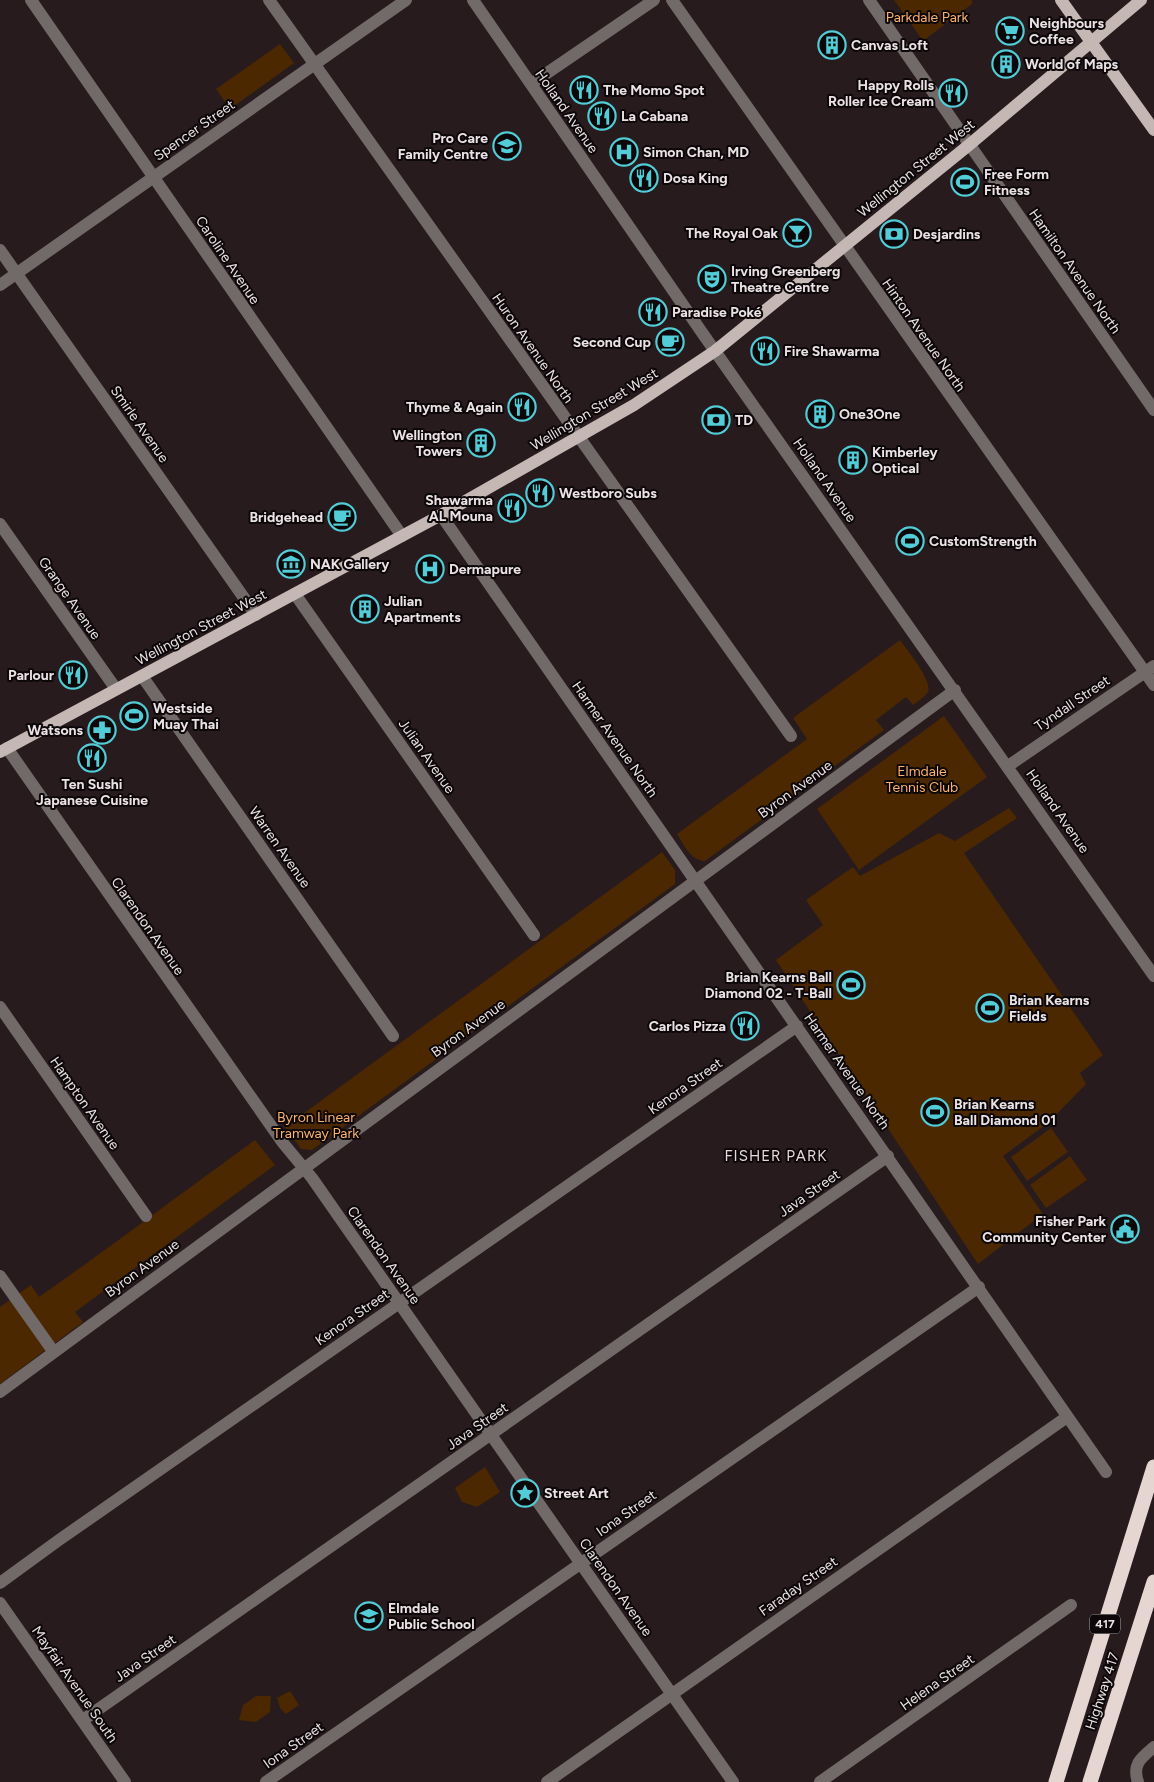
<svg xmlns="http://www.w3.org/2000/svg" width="1154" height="1782" font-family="Figtree,sans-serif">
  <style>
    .green { fill: #4b2800 }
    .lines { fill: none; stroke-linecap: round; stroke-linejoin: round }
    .minor { stroke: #716a69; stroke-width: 12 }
    .major { stroke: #c5b7b4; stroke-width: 12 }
    .highway { stroke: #e6d6d2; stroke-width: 15 }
    .labels { text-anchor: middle; stroke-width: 4; stroke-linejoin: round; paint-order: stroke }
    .shield { fill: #0c0708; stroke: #a7a0a2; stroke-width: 1 }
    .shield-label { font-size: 12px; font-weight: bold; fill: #eae2e4 }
    .park-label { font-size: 14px; fill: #fbb26b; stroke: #0c0708 }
    .poi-label { font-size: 14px; font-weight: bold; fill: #eae2e4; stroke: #0c0708; text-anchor: start }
    .street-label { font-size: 14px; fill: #eae2e4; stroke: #0c0708 }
    .neighbourhood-label { font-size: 15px; letter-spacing: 1px; fill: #e8d7db; stroke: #0c0708 }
  </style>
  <rect width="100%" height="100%" fill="#271b1e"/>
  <path class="green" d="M894,0h78v4l-49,37z
    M280,44l14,19 -64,46 -14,-20z
    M900,640c7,10 33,41 28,52 -3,5 -10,9 -15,13l-7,-8 -30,23 8,10 -179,131c-15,-1 -20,-15 -28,-27l130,-95 -14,-21z
    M944,716l43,61 -128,93 -42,-61z
    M1009,808l8,10 -53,35 139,202 -23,18 6,11 -38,39 -45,33 40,58 -65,50 -202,-304 47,-35 -17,-25 47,-33 7,9 79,-43 16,8z
    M662,852l13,18v14l-363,266 -11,-1 -16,-22z
    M1051,1128l17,24 -41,29 -16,-24z
    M255,1140l20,25 -200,147 8,10 -83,62v-77l31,-22 8,12c73,-51 144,-105 216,-157z
    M1070,1156l17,24 -41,28 -16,-23z
    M485,1467l15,25 -23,15 -15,-5 -7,-14z
    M290,1691l9,14 -13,9 -6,-6 -3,-10z
    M256,1696h15l-1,16 -14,10 -17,-2 4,-15z"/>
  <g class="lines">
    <path class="minor" d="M31,0l371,536
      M269,0l522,736
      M473,0l230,334 451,642
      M672,0l482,685
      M869,0l285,410
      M531,84l123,-84
      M0,250l256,365
      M0,285l406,-285
      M441,515l665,957
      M0,524l116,165
      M295,594l239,341
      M142,676l251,360
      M7,748l276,395 29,35 421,604
      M1008,766l146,-100
      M0,1007l146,209
      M0,1276l53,75
      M0,1392l955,-702
      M0,1583l59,-43 738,-514
      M0,1603l125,179
      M83,1720l805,-564
      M266,1782l713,-495
      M547,1782l520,-365
      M820,1782l251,-177
      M1138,1782c-6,-18 3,-24 16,-35"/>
    <path class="major" d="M1061,0l93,130
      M0,752l441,-237 193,-110 81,-54 254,-206 172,-145"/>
    <path class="highway" d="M1056,1782l98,-315
      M1090,1782l64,-200"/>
  </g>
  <defs>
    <g id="supermarket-ring" transform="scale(1.4375)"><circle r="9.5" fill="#0c0708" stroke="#52ccd6" stroke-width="1.5"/><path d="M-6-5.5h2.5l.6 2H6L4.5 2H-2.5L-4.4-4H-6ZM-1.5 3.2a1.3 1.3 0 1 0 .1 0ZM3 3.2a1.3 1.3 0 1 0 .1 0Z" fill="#52ccd6"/></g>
    <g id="building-ring" transform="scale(1.4375)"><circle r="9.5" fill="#0c0708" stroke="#52ccd6" stroke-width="1.5"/><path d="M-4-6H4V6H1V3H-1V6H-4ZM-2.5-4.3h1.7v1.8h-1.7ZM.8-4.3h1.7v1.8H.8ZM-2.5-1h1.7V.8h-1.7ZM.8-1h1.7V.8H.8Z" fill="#52ccd6"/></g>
    <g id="restaurant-ring" transform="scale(1.4375)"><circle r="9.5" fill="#0c0708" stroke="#52ccd6" stroke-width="1.5"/><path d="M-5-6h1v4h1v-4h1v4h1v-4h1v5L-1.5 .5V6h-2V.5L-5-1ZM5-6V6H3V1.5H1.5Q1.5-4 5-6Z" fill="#52ccd6"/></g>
    <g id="school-ring" transform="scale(1.4375)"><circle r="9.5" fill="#0c0708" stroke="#52ccd6" stroke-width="1.5"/><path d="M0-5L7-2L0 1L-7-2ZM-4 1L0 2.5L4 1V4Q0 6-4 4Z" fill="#52ccd6"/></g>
    <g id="hospital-ring" transform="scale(1.4375)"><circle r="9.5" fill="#0c0708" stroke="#52ccd6" stroke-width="1.5"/><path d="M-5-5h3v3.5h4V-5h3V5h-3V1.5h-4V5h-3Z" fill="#52ccd6"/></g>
    <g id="stadium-ring" transform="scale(1.4375)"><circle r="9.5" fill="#0c0708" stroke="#52ccd6" stroke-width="1.5"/><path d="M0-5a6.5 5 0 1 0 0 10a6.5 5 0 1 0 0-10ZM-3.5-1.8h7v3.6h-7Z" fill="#52ccd6"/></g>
    <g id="bar-ring" transform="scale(1.4375)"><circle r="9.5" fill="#0c0708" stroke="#52ccd6" stroke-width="1.5"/><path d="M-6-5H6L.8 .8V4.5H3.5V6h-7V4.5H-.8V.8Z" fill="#52ccd6"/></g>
    <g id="bank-ring" transform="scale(1.4375)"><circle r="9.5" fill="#0c0708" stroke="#52ccd6" stroke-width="1.5"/><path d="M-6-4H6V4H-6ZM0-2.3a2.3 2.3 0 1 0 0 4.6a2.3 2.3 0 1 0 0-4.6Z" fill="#52ccd6"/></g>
    <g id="theatre-ring" transform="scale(1.4375)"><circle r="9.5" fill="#0c0708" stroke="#52ccd6" stroke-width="1.5"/><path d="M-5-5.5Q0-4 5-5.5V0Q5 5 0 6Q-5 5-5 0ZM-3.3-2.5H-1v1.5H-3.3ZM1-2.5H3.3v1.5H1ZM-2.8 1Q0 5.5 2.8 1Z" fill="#52ccd6"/></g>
    <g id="cafe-ring" transform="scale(1.4375)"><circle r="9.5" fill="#0c0708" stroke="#52ccd6" stroke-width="1.5"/><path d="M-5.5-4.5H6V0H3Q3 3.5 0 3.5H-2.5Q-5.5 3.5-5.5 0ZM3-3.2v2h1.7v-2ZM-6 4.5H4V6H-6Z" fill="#52ccd6"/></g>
    <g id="museum-ring" transform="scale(1.4375)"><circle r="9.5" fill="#0c0708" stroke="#52ccd6" stroke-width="1.5"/><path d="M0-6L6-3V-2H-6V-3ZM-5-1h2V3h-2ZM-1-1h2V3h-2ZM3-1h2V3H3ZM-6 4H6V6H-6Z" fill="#52ccd6"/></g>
    <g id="pharmacy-ring" transform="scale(1.4375)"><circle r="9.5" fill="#0c0708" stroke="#52ccd6" stroke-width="1.5"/><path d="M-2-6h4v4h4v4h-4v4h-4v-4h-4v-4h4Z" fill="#52ccd6"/></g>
    <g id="civic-ring" transform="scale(1.4375)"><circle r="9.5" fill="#0c0708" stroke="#52ccd6" stroke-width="1.5"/><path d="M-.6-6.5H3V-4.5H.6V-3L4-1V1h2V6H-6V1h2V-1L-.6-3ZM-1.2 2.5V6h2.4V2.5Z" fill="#52ccd6"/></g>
    <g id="sight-ring" transform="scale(1.4375)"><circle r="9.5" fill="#0c0708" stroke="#52ccd6" stroke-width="1.5"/><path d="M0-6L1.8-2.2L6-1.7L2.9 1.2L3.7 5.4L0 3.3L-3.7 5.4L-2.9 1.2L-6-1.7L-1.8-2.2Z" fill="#52ccd6"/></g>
  </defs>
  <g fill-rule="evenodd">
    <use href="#supermarket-ring" x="1010" y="31"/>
    <use href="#building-ring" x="832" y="45"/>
    <use href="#building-ring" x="1006" y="64"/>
    <use href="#restaurant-ring" x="584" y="90"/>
    <use href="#restaurant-ring" x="953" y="93"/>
    <use href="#restaurant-ring" x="602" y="116"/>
    <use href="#school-ring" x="507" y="146"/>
    <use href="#hospital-ring" x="624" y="152"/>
    <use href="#restaurant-ring" x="644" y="178"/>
    <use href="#stadium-ring" x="965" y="182"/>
    <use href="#bar-ring" x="797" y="233"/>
    <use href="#bank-ring" x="894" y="234"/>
    <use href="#theatre-ring" x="712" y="279"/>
    <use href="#restaurant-ring" x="653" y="312"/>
    <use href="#cafe-ring" x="670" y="342"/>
    <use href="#restaurant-ring" x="765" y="351"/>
    <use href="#restaurant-ring" x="522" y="407"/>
    <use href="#building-ring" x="820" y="414"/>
    <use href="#bank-ring" x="716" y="420"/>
    <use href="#building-ring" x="481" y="443"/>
    <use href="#building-ring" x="853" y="460"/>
    <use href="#restaurant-ring" x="540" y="493"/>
    <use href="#restaurant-ring" x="512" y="508"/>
    <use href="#cafe-ring" x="342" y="517"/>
    <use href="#stadium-ring" x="910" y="541"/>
    <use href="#museum-ring" x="291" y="564"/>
    <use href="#hospital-ring" x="430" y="569"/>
    <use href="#building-ring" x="365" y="609"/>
    <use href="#restaurant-ring" x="73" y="675"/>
    <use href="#stadium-ring" x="134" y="716"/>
    <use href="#pharmacy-ring" x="102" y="730"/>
    <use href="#restaurant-ring" x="92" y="758"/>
    <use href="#stadium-ring" x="851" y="985"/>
    <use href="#stadium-ring" x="990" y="1008"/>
    <use href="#restaurant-ring" x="745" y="1026"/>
    <use href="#stadium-ring" x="935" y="1112"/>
    <use href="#civic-ring" x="1125" y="1229"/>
    <use href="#sight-ring" x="525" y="1493"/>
    <use href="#school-ring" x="369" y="1616"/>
  </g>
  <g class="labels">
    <rect class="shield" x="1090" y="1614.5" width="30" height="19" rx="4"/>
    <g class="shield-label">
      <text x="1105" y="1628">417</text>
    </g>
    <g class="park-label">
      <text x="927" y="22">Parkdale Park</text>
      <text x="922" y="776">Elmdale<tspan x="922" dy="16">Tennis Club</tspan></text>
      <text x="316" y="1122">Byron Linear<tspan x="316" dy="16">Tramway Park</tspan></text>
    </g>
    <g class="poi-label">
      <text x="1029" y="28">Neighbours<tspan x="1029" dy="16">Coffee</tspan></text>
      <text x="851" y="50">Canvas Loft</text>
      <text x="1025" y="69">World of Maps</text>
      <text x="934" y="90" text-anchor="end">Happy Rolls<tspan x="934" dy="16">Roller Ice Cream</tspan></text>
      <text x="603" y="95">The Momo Spot</text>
      <text x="621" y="121">La Cabana</text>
      <text x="488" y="143" text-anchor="end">Pro Care<tspan x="488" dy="16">Family Centre</tspan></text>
      <text x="643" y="157">Simon Chan, MD</text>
      <text x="984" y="179">Free Form<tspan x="984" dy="16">Fitness</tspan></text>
      <text x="663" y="183">Dosa King</text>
      <text x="778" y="238" text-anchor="end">The Royal Oak</text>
      <text x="913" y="239">Desjardins</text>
      <text x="731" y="276">Irving Greenberg<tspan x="731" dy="16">Theatre Centre</tspan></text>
      <text x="672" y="317">Paradise Poké</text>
      <text x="651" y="347" text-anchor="end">Second Cup</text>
      <text x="784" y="356">Fire Shawarma</text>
      <text x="503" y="412" text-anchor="end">Thyme &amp; Again</text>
      <text x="839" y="419">One3One</text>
      <text x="735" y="425">TD</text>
      <text x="462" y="440" text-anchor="end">Wellington<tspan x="462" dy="16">Towers</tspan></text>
      <text x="872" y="457">Kimberley<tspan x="872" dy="16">Optical</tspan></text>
      <text x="559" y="498">Westboro Subs</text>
      <text x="493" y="505" text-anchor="end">Shawarma<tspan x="493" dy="16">AL Mouna</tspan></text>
      <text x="323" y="522" text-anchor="end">Bridgehead</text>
      <text x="929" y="546">CustomStrength</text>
      <text x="310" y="569">NAK Gallery</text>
      <text x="449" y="574">Dermapure</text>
      <text x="384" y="606">Julian<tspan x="384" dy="16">Apartments</tspan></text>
      <text x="54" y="680" text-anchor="end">Parlour</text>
      <text x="153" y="713">Westside<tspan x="153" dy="16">Muay Thai</tspan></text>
      <text x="83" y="735" text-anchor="end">Watsons</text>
      <text x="92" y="789" text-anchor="middle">Ten Sushi<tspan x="92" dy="16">Japanese Cuisine</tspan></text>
      <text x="832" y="982" text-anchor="end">Brian Kearns Ball<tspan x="832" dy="16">Diamond 02 - T-Ball</tspan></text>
      <text x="1009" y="1005">Brian Kearns<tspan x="1009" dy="16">Fields</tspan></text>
      <text x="726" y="1031" text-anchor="end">Carlos Pizza</text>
      <text x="954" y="1109">Brian Kearns<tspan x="954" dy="16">Ball Diamond 01</tspan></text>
      <text x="1106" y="1226" text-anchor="end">Fisher Park<tspan x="1106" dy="16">Community Center</tspan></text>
      <text x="544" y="1498">Street Art</text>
      <text x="388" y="1613">Elmdale<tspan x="388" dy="16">Public School</tspan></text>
    </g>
    <g class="street-label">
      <text transform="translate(567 111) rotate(55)" y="5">Holland Avenue</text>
      <text transform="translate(194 130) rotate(-35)" y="5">Spencer Street</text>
      <text transform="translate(916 168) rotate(-39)" y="5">Wellington Street West</text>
      <text transform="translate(228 260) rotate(56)" y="5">Caroline Avenue</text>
      <text transform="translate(1075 271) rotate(55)" y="5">Hamilton Avenue North</text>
      <text transform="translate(924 335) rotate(55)" y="5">Hinton Avenue North</text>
      <text transform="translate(533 348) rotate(55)" y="5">Huron Avenue North</text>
      <text transform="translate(594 409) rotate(-31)" y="5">Wellington Street West</text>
      <text transform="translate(140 424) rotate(55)" y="5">Smirle Avenue</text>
      <text transform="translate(825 480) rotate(55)" y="5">Holland Avenue</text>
      <text transform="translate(70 598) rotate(55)" y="5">Grange Avenue</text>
      <text transform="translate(201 627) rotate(-28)" y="5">Wellington Street West</text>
      <text transform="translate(1072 703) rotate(-34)" y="5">Tyndall Street</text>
      <text transform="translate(615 739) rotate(55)" y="5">Harmer Avenue North</text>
      <text transform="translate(427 756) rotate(55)" y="5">Julian Avenue</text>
      <text transform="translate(795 789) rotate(-36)" y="5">Byron Avenue</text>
      <text transform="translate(1058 811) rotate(55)" y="5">Holland Avenue</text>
      <text transform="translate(280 847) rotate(55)" y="5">Warren Avenue</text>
      <text transform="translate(148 926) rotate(55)" y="5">Clarendon Avenue</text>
      <text transform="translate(468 1028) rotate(-36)" y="5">Byron Avenue</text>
      <text transform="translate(847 1071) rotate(55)" y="5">Harmer Avenue North</text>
      <text transform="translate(685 1086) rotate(-35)" y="5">Kenora Street</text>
      <text transform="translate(85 1103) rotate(55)" y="5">Hampton Avenue</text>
      <text transform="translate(809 1193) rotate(-35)" y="5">Java Street</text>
      <text transform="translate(384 1255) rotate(55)" y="5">Clarendon Avenue</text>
      <text transform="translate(142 1268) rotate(-36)" y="5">Byron Avenue</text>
      <text transform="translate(352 1317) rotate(-35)" y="5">Kenora Street</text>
      <text transform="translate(477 1426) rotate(-35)" y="5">Java Street</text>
      <text transform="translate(626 1513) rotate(-35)" y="5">Iona Street</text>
      <text transform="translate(798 1586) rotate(-35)" y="5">Faraday Street</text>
      <text transform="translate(616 1587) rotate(55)" y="5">Clarendon Avenue</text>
      <text transform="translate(145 1658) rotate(-35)" y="5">Java Street</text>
      <text transform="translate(937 1682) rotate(-35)" y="5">Helena Street</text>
      <text transform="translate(75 1684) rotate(55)" y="5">Mayfair Avenue South</text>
      <text transform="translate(1102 1691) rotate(-72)" y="5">Highway 417</text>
      <text transform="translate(293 1745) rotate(-35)" y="5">Iona Street</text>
    </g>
    <g class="neighbourhood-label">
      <text x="776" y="1161">FISHER PARK</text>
    </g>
  </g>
</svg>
